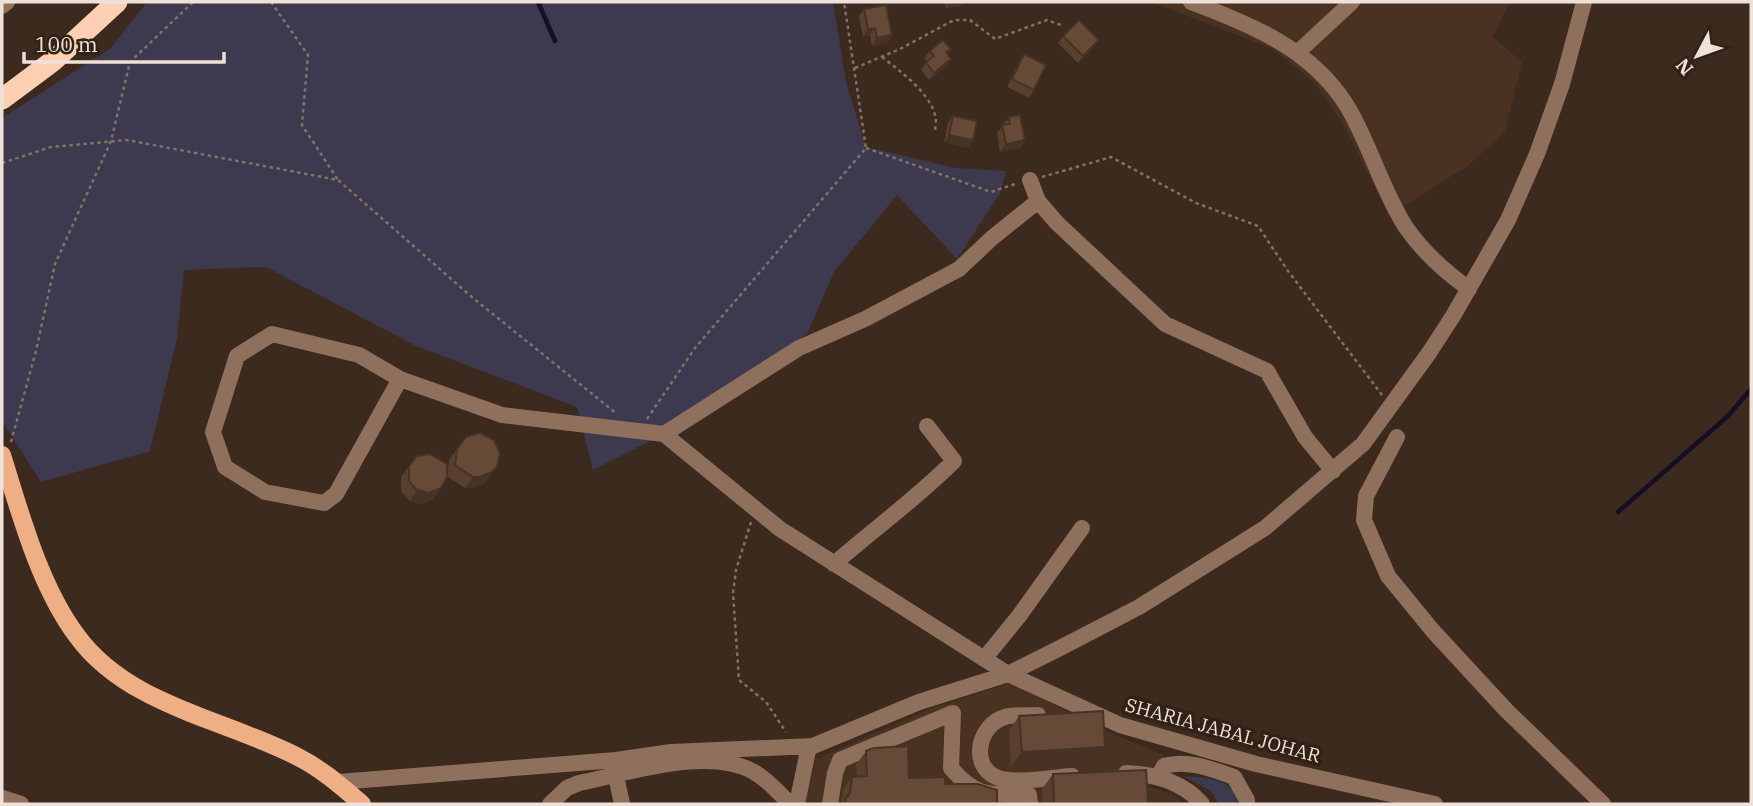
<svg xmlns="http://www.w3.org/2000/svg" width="1753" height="806" font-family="'IBM Plex Serif',serif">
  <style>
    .built { fill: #4a3222 }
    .green { fill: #3d394e }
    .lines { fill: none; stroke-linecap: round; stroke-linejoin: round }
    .stream { stroke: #150e27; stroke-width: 4.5 }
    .path { stroke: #827167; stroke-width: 2.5; stroke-dasharray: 3.5 3.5; stroke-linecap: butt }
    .minor { stroke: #8e705c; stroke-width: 16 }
    .major { stroke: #eeaf85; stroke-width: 18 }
    .highway { stroke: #fed0b3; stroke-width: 21 }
    .wall { fill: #583f2e }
    .shaded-wall { fill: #473326 }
    .building { fill: #664936; stroke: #473326; stroke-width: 2 }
    .labels { text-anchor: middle; stroke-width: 7; stroke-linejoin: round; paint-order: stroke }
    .street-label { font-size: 19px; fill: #eee1da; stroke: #322115 }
  </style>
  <rect width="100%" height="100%" fill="#3d2a1e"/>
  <path class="built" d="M1151,2h359l-17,35 29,25 -17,69 -36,34 -80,51 -43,-87 -31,-46 -42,-34z
    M1010,683l102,51 53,21 -16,32 20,6 16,11h-380l11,-45 116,-51z"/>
  <path class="green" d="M147,2h686l13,80 20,65 90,21 50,3 -6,22 -43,66 -60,-64 -63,77 -27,62 -143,100 -71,36 -16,-63 -161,-61 -150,-79 -82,3 -7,68 -27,113 -109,31 -39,-61v-303l109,-70z
    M1183,776c20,2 53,1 54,28h-18l-8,-13z"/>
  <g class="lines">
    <path class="stream" d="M538,2l17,39
      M1618,512l110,-96 23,-27"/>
    <path class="path" d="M271,2l37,53 -6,70 36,55
      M882,57c18,14 47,35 53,58 2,4 0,12 0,17
      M855,68l45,-19 54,-29h16l25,19 52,-19 14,5
      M866,148l125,44 24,-8
      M2,163l49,-16 76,-7 211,40 135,118 144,116
      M1042,177l69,-20 85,46 62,23 30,45 94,124
      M647,419l48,-71 171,-200 -22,-146
      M11,442l25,-91 19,-87 56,-123 19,-79 63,-60
      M751,522l-15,48 -3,23 6,87 27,22 20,30"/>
    <path class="minor" d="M1191,2c59,22 121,47 156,104 23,38 34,82 58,120 17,25 39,45 64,63
      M2,6l5,-4
      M1297,53l55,-51
      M1030,180l8,21 19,22 108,101 102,47 38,66 28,34
      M400,379l-64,115 -12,9 -59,-11 -40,-25 -12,-35 24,-76 35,-22 87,21 41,24 102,36 162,19 116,95 228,145 112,51 136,39 179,40
      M664,434l135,-86 66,-29 94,-50 33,-31 46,-37
      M1397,437l-31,59 -2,24 24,56 45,55 73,79 97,94
      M834,564c40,-35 83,-66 120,-103l-27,-35
      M984,659l35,-43 63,-88
      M1038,715c-10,1 -23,-1 -33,2 -26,7 -36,48 -9,60 18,8 56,0 76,-1
      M1126,773c29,1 57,9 76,31
      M616,776l6,28
      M1158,777l6,-11c23,-7 48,3 70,11l13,23v4
      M338,782l278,-22 55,-8 142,-6 106,-44 89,-28 54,-27 77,-40 126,-79 98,-84 66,-91 24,-37 55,-96 29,-66 25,-70 22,-82
      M2,798l19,6
      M550,804l17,-16 12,-5c50,-10 129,-37 175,-11 14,8 25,21 36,32
      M797,804l12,-58
      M830,804l5,-31 5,-13 113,-47 -2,55c26,31 40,26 78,27l1,9"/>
    <path class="major" d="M2,455c18,58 38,132 75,181 51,70 148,83 221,121 24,12 44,30 64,47"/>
    <path class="highway" d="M2,99l51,-38 64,-59"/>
  </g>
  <path class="wall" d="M945,2h20l-3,4 -16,2z
    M864,9l28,26 -5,8 -15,3 -2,-11 -7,2 -4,-21z
    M1063,36l31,11 -16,16 -20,-20z
    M951,49l-4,5 4,5 -5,7 -17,14 -8,-10 6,-9 -3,-3 6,-7z
    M1024,54l10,36 -5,8 -22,-11 12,-25z
    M953,116l20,24 -5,8 -24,-6 4,-19z
    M1009,117l16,23 -5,8 -20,4 -3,-19z
    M466,437l23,41 -5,5 -12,5h-7l-18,-12 2,-16z
    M409,466l32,22 -8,11 -12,5 -11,-3 -5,-5 -4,-5v-14z
    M1019,716l75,46 -83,4 -2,-35z
    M866,751l43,27 36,6 52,20h-156l2,-14 9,-13h5l-1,-12z
    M1053,774l95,30h-105l-1,-15z"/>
  <path class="shaded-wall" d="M950,2h15l-3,4 -16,2z
    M875,28l-5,7 -7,2 5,-8z
    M892,35l-5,8 -15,3 5,-8z
    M1099,40l-5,7 -16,16 5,-7z
    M951,59l-5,7 -17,14 5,-7z
    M949,135l24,5 -5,8 -24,-6z
    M1025,140l-5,8 -20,4 6,-8z
    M497,467l-13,16 -12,5h-7l8,-11z
    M441,488l-8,11 -12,5 -11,-3 7,-11z
    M1105,747l-11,15 -83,4 11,-14z"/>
  <path class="building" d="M886,5l6,30 -15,3 -2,-10 -7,1 -4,-20z
    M1079,20l20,20 -16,16 -20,-20z
    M943,40l8,9 -5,3 5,7 -17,14 -8,-11 8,-6 -4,-5z
    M1024,54l22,11 -12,25 -22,-11z
    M1020,115l5,25 -19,4 -4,-19 8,-1 -1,-7z
    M953,116l24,5 -4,19 -24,-5z
    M480,433l14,7 6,14 -3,13 -5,5 -12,5h-7l-18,-12 2,-16 9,-12z
    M430,454l17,10v13l-6,11 -12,5 -12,-3 -5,-5 -3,-5v-14l8,-10z
    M1103,711l2,36 -83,5 -3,-36z
    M908,746l1,32 36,-1v7h33l19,6v14h-151l-1,-5 5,-6 2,-16 15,-1 -1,-25 8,-3z
    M1146,770l2,34h-94l-1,-30z"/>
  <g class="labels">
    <g class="street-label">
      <text transform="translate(1223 730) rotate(15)" y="7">SHARIA JABAL JOHAR</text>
    </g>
  </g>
  <rect width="1753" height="806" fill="none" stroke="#eee1da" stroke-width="7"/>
  <g transform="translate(1697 56) rotate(229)" stroke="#322115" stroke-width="5" paint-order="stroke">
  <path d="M0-5L12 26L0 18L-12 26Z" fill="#eee1da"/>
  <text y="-10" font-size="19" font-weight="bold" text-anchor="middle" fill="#eee1da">N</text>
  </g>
  <path d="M24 52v10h200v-10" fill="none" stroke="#eee1da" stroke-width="3.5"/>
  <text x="35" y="52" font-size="21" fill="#eee1da" stroke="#322115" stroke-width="5" paint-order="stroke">100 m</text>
</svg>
